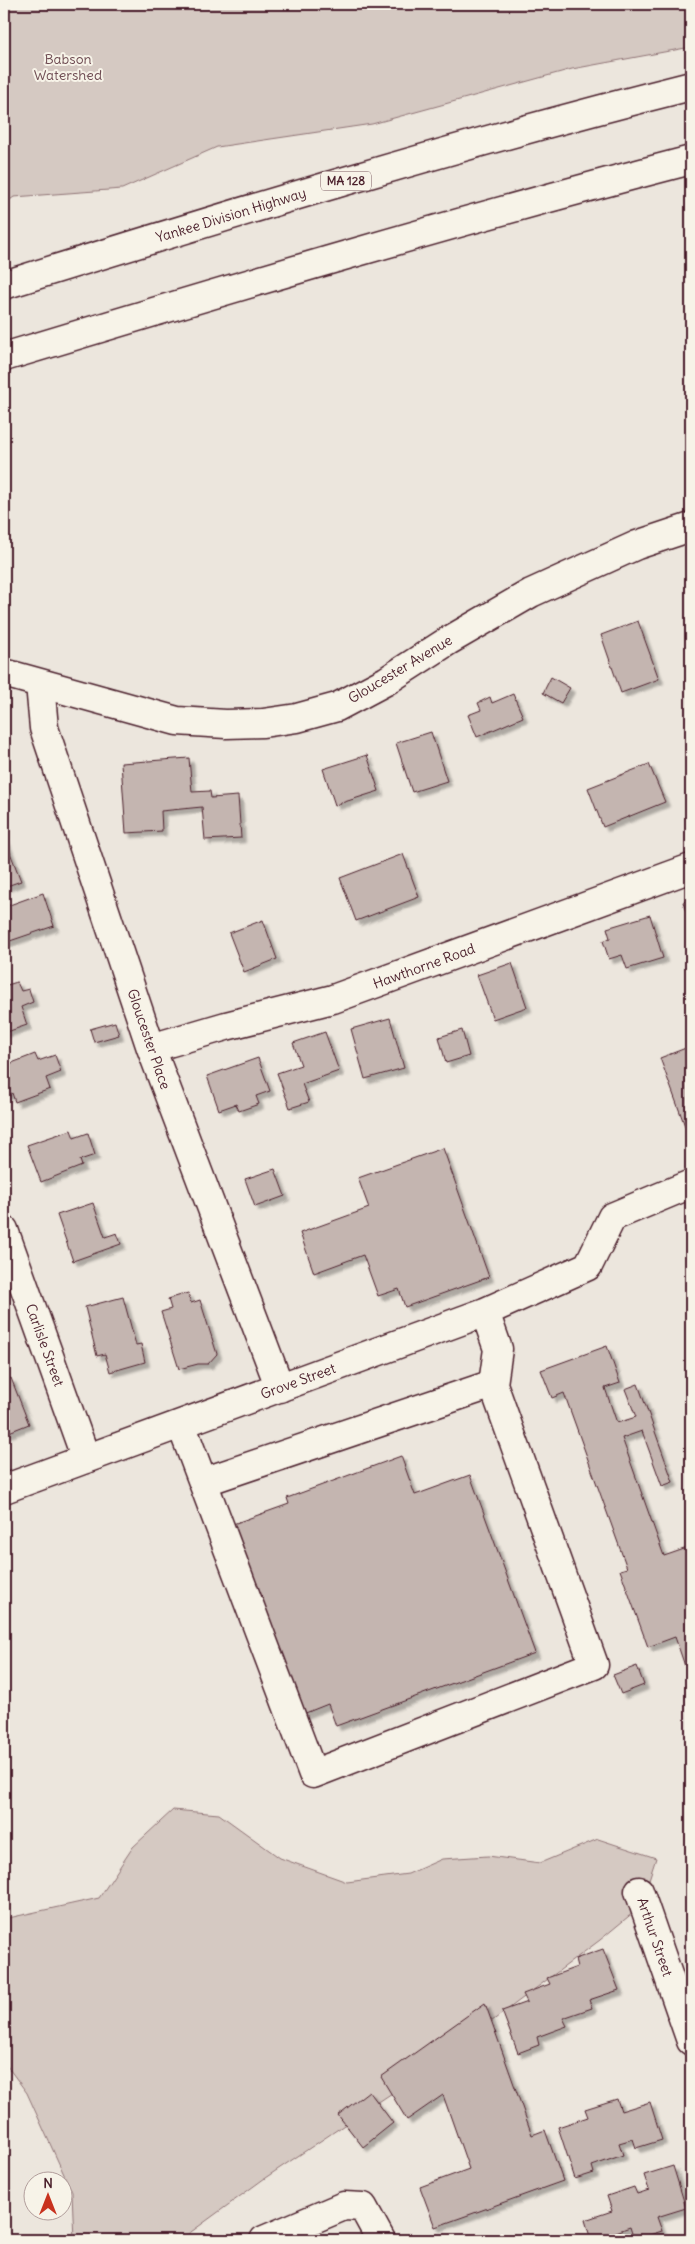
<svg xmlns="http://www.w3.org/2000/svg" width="695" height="2244" font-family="Delius,sans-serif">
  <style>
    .green { fill: #d5c9c2; stroke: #907476 }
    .building { fill: #c4b5b0; stroke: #4a1f2b; filter: url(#shadow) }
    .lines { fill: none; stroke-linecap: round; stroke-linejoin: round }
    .minor-casing { stroke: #4a1f2b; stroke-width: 31 }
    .highway-casing { stroke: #4a1f2b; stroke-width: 31 }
    .minor { stroke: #f7f3e8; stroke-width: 28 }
    .highway { stroke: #f7f3e8; stroke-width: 28 }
    .labels { text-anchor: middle; stroke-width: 4; stroke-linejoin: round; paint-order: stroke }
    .shield { fill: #f7f3e8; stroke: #7e5f64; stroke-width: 1 }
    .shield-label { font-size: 12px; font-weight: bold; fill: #4a1f2b }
    .park-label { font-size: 14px; fill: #6d4a51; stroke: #f7f3e8 }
    .street-label { font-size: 14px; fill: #4a1f2b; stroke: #f7f3e8 }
  </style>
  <defs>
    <filter id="shadow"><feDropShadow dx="4.5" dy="4.5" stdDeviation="1" flood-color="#0004"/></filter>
  </defs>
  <rect width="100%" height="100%" fill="#ece6dd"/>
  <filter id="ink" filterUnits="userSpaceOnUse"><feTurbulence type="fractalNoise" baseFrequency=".02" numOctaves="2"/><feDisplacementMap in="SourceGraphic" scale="10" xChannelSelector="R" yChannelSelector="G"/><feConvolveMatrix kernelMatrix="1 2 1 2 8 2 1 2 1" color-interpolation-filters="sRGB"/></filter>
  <g filter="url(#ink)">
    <path class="green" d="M4,4h687v43l-119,22 -200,55 -155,23 -95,42 -108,8 -10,7z
      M173,1810l46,4 61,44 67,24 61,-8 34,-15 46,-3 52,7 58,-24 58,19 -16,49 -40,33 -169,127 -166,111 -85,62h-106l-2,-48 -45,-99 -23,-31v-143l95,-21 34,-51z"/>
    <path class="building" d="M638,621l21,58 -38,14 -20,-58z
      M551,677l19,11 -9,15 -18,-10z
      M513,694l10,23 -46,20 -9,-22 13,-5 -3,-7 12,-6 2,6z
      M431,732l16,49 -35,11 -16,-49z
      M367,755l12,36 -44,14 -12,-36z
      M189,758l3,34 18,-1 1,7 27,-2 3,42 -36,2 -3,-33 -41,4 1,20 -36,2 -5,-70z
      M649,764l16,38 -62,25 -15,-39z
      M4,837l17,44 -17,6z
      M403,854l16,43 -63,24 -16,-43z
      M43,893l11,33 -50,17v-36z
      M691,899v29l-8,-26z
      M650,915l13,43 -36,11 -5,-14 -13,4 -6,-18 7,-3 -3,-10z
      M263,920l14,39 -33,13 -15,-39z
      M512,963l15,44 -34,12 -16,-44z
      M17,982l4,9 8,-2 4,13 -12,5 6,18 -23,8v-47z
      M390,1018l14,50 -39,11 -14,-50z
      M115,1022l4,13 -25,7 -4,-13z
      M462,1030l7,26 -23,7 -7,-26z
      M325,1032l14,39 -37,13 7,18 -19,6 -13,-35 24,-8 -8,-22z
      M691,1046v78l-6,2 -25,-68z
      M35,1054l3,7 17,-6 6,17 -15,6 4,11 -35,13 -3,-9 -8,3v-30z
      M258,1058l12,33 -14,5 3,8 -20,7 -3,-7 -17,6 -12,-34z
      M71,1130l3,8 14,-5 7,22 -15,5 2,6 -41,16 -14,-37z
      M443,1148l46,129 -84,30 -6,-18 -21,7 -15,-41 -49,18 -14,-40 69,-25 -11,-30z
      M275,1169l10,27 -30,11 -10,-28z
      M93,1203l12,34 12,-4 4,11 -48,17 -16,-46z
      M188,1293l3,10 9,-3 17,54 -9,10h-10l-19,5 -18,-57 10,-3 -3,-10z
      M123,1297l13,48 5,-1 4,18 -35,10 -5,-18 -8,2 -12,-49z
      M607,1346l13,37 -15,5 12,35 19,-6 -11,-28 13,-5 35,98 -11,4 -20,-55 -20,7 42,118 26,-9 1,4v78l-3,2 3,8v24l-6,3 -10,-29 -27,10 -28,-77 7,-2 -63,-175 -12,5 -11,-28z
      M11,1378l18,46 -25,10v-53z
      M401,1456l14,39 55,-20 65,178 -199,73 -8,-22 -25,10 -70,-190 56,-20 -2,-6z
      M637,1666l7,19 -23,9 -8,-19z
      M603,1949l16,41 -30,10 3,8 -29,10 4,8 -30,11 2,8 -21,8 -16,-42 25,-9 -4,-8 27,-10 -3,-6 30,-11 -2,-8z
      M485,2003l47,132 13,-5 18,51 -128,46 -15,-40 49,-18 -26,-74 -36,25 -26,-43z
      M369,2091l24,32 -30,24 -25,-32z
      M617,2099l4,12 29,-9 12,38 -26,8 -3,-9 -14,4 4,12 -31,11 2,7 -19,6 -17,-52 30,-10 -3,-8z
      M673,2166l13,42 -29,9 5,14 -28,9 -4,-13 -14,5 3,8h-28l-6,-20 27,-9 -5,-15 27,-9 3,7 12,-4 -5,-15z"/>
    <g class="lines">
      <g class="minor-casing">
        <path id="minor" d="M4,673l173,48 49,3 37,-1 34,-5 40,-11 49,-26 62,-40 83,-48 106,-48 54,-18
          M40,684l4,44 107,320 129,340
          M151,1048l75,-22 107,-27 358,-131
          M4,1230l82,229
          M485,1312l13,37 -5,35
          M181,1424l132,350 281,-109 -101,-281 -290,98
          M4,1489l481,-177 103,-46 24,-49 79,-33
          M639,1891l52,150
          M264,2240l80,-34 19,1 18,33"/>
      </g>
      <g class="highway-casing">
        <path id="highway" d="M4,285c228,-71 456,-141 687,-199
          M4,357c228,-69 456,-137 687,-197"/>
      </g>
      <use href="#minor" class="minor"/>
      <use href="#highway" class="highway"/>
    </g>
  </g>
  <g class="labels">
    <rect class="shield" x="321" y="171.5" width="50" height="19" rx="4"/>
    <g class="shield-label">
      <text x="346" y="185">MA 128</text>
    </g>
    <g class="park-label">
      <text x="68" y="64">Babson<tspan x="68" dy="16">Watershed</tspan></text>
    </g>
    <g class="street-label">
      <text transform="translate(231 215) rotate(-17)" y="5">Yankee Division Highway</text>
      <text transform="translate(400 669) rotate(-31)" y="5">Gloucester Avenue</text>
      <text transform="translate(424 966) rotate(-20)" y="5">Hawthorne Road</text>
      <text transform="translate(149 1039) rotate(71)" y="5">Gloucester Place</text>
      <text transform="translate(45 1345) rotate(70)" y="5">Carlisle Street</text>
      <text transform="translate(298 1381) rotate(-20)" y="5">Grove Street</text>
      <text transform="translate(655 1937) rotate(71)" y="5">Arthur Street</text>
    </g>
  </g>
  <rect width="695" height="2244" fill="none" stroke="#f7f3e8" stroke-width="20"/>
  <rect x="10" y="10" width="675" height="2224" fill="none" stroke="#4a1f2b" stroke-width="2" filter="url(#ink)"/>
  <g transform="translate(48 2196)"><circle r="24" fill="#f7f3e8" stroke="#b29e9c"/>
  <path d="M0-4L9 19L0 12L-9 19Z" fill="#c8321e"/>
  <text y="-8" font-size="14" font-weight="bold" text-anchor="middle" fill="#4a1f2b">N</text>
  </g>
</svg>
